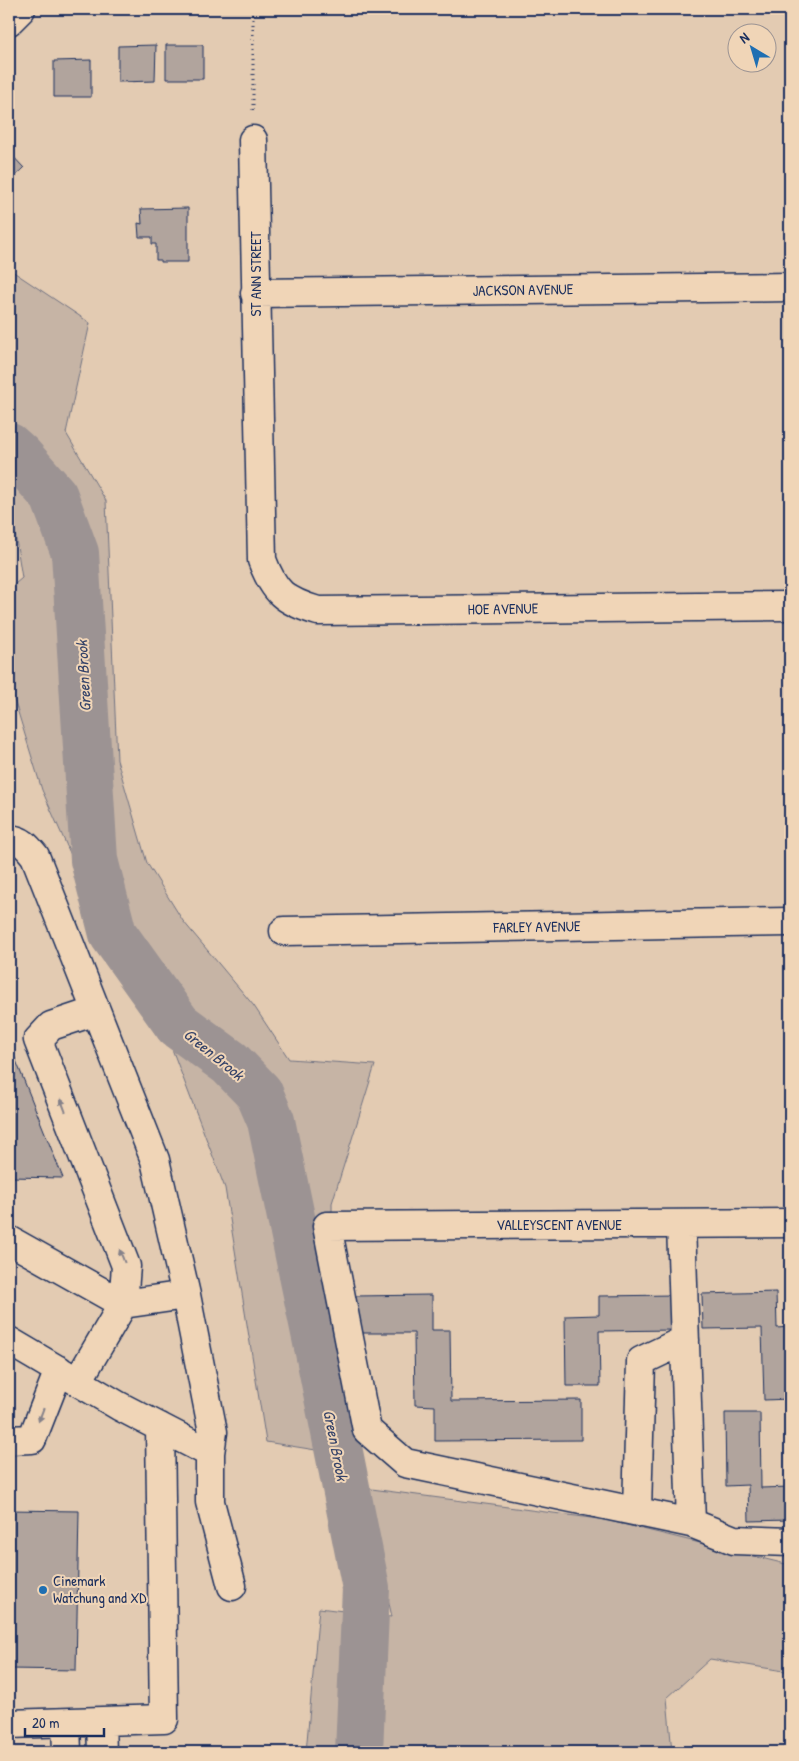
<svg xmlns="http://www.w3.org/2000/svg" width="799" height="1761" font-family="'Patrick Hand',sans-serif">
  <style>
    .green { fill: #c6b4a5; stroke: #707282 }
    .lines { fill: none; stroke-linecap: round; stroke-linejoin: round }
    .river { stroke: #9c9393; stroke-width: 48 }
    .building { fill: #b1a49d; stroke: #1b2f5e }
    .minor-casing { stroke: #1b2f5e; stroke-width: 31 }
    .path { stroke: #1b2f5e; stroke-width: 3; stroke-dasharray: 1 4; stroke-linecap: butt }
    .minor { stroke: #f0d5b7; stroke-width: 28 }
    .oneway { fill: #86828a }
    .poi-dot { fill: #1f6fb2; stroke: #f0d5b7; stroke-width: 2 }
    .labels { text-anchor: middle; stroke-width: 4; stroke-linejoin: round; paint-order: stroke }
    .street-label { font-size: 15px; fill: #1b2f5e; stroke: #f0d5b7 }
    .poi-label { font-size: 15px; fill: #1b2f5e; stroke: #f0d5b7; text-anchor: start }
    .water-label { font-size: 16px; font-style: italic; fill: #354369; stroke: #f0d5b7 }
  </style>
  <rect width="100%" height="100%" fill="#e3cbb2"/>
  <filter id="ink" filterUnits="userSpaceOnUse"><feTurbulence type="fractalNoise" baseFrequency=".02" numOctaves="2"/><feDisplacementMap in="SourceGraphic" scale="10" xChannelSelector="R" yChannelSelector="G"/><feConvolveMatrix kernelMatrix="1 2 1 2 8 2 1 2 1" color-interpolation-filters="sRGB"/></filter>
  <g filter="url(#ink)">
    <path class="green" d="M9,269l81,54 -24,110 40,68 11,259 30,103 36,58 71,85 35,53 86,6 -43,138 1,126 20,127 -87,-14 -41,-254 -53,-139 -48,-68 -42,-101 -40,-90 -33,-107v-94l13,-11 -13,-83z
      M364,1488l242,32 184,45v107l-80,-13 -43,39 5,54h-366l13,-144 73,9z"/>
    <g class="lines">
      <path class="river" d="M9,447l10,9 35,40 21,57 19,307 19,74 65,91 52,38 29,30 12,28 48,231 47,236 -7,164"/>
    </g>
    <path class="building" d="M156,45l-1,36 -37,1v-36z
      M166,45h37v34h-37z
      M91,60v37h-37v-36z
      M9,152l15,16 -15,14z
      M188,208v54h-28v-2h-4v-16h-4v-7h-13l-1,-14 4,1 -1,-15z
      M9,1043l54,135 -54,-1z
      M776,1292l1,36 13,-1v72l-26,1 -2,-72 -59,1 -1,-35z
      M432,1295v35h18l1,71 130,-1v40l-146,1v-35l-20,-1 -1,-72h-60v-37z
      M673,1295v35l-74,1 1,55h-34l-1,-70 34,-1v-19z
      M725,1413h35l1,75 29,-1v33l-41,1 -1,-36 -22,1z
      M9,1510l70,1 -3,159 -67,-1z"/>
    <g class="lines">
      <g class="minor-casing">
        <path id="minor" d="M9,21l12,-12
          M253,140l9,420c12,32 22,41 56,51l472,-5
          M255,293l535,-6
          M9,839c13,1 18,7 26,17l120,304 31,135 27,137 -3,21v49l22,84
          M284,931l506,-9
          M681,1224l10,299 43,17 56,2
          M9,1240l114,64 63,-9
          M9,1341l110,65 91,47
          M78,1381l45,-77 3,-38 -88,-226 13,-14 45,-15
          M9,1440l23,-1 27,-69
          M637,1511l4,-150 44,-21
          M691,1523l-286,-60 -38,-33 -40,-204 463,-3
          M101,1722l1,30
          M9,1724l155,-5 -4,-292
          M66,1724l1,28"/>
      </g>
      <path class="path" d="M253,9v105"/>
      <use href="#minor" class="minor"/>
    </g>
    <defs><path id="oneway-solid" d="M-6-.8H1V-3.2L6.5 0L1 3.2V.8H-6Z" transform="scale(1.25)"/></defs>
    <g class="oneway">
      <use href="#oneway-solid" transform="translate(63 1105) rotate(-111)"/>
      <use href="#oneway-solid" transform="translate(122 1256) rotate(-111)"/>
      <use href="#oneway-solid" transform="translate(41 1415) rotate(111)"/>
    </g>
  </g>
  <circle class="poi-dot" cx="43" cy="1590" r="5"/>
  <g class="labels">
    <g class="street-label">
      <text transform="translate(256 274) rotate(-90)" y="5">ST ANN STREET</text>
      <text transform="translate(523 290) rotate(-1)" y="5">JACKSON AVENUE</text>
      <text transform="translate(503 609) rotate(-1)" y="5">HOE AVENUE</text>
      <text transform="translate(537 927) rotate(-1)" y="5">FARLEY AVENUE</text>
      <text x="559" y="1230">VALLEYSCENT AVENUE</text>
    </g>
    <g class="poi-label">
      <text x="53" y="1586">Cinemark<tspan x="53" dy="17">Watchung and XD</tspan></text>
    </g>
    <g class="water-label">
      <text transform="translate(83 676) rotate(-93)" y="6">Green Brook</text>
      <text transform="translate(214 1054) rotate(39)" y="6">Green Brook</text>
      <text transform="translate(336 1445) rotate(79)" y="6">Green Brook</text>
    </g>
  </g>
  <rect width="799" height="1761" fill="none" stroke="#f0d5b7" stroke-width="30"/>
  <rect x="15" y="15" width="769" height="1731" fill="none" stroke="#1b2f5e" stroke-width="2" filter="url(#ink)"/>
  <g transform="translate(752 48) rotate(322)"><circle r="24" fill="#f0d5b7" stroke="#9b9393"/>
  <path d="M0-4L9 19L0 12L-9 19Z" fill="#1f6fb2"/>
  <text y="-8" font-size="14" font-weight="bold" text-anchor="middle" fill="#1b2f5e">N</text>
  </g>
  <path d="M25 1728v8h79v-8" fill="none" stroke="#1b2f5e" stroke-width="2.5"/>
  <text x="32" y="1728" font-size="15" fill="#1b2f5e" stroke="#f0d5b7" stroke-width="4" paint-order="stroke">20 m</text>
</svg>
